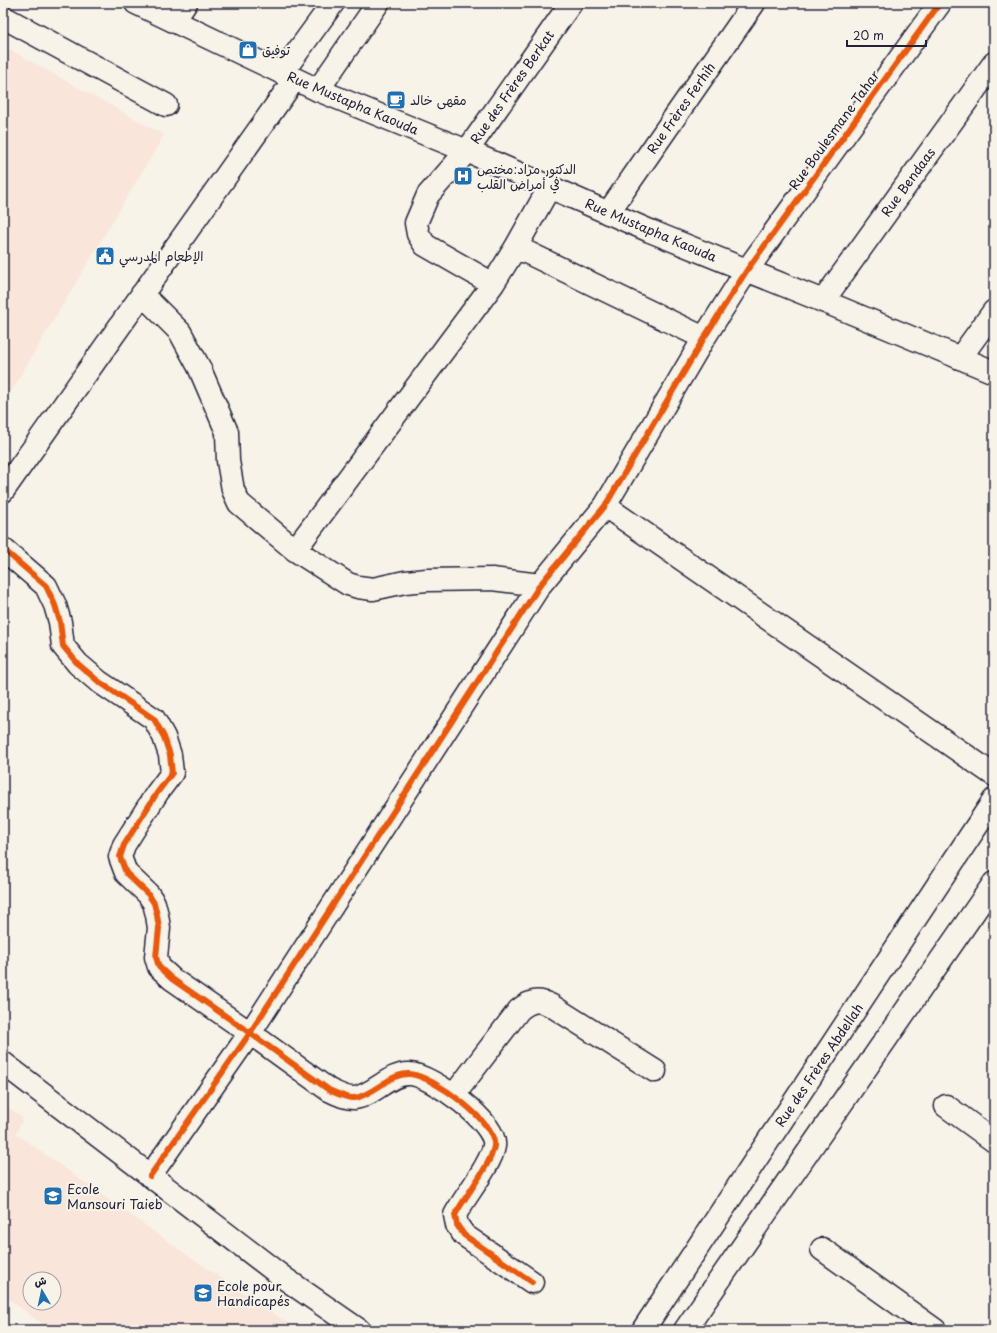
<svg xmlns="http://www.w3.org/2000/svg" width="997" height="1333" font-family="'Playpen Sans','Playpen Sans Arabic',sans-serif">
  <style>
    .built { fill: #f9e5d9; fill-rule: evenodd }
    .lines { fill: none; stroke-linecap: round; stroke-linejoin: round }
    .minor-casing { stroke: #22223b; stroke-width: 25 }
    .major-casing { stroke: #22223b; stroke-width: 25 }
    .minor { stroke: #f7f3e8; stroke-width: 22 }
    .major { stroke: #f7f3e8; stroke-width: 22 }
    .cycleway-casing { stroke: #f7f3e8; stroke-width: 8 }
    .cycleway { stroke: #e8590c; stroke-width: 6 }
    .labels { text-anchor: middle; stroke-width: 4; stroke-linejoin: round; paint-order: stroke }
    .poi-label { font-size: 13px; fill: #22223b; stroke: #f7f3e8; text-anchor: start }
    .street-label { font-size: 13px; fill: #22223b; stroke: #f7f3e8 }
  </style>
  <rect width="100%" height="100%" fill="#f7f3e8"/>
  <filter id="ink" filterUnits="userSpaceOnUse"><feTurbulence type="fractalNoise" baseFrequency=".025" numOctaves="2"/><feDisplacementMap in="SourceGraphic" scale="8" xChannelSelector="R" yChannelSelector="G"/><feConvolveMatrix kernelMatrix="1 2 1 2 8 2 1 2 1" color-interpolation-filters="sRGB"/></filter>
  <g filter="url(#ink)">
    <path class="built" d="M3,46l161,89 -161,270z
      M3,1104l20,14 -7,16 174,123 108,73h-247l-48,-35zM30,1279h24v24h-24z"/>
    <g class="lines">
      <g class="minor-casing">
        <path id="minor" d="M3,17l163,88
          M174,21l12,-18
          M282,73l51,-70
          M318,90l60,-87
          M608,213l146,-210
          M516,247l188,91
          M493,284l-68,-39 -7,-11 -2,-11 12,-28 39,-44 104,-148
          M142,294l38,38 19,35 28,65 1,29 5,29 6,13 56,47 53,34 10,3 15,2 32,-7 22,-2 65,-1 48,6
          M823,301l171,-238
          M960,358l34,-47
          M3,491l291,-411
          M605,506l389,269
          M3,549l43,37 9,19 5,17 3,24 15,18 20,17 56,38 10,18 6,18 2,18 -15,20 -33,52 -4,12 6,16 22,21 6,9 3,12 2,13 -3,29 3,10 13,12 78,54 79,57c7,3 18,9 26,8 19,-3 36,-26 55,-24 21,1 88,49 84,72 -3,19 -29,50 -39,69l2,10 7,10 68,47
          M295,550l198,-266 23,-37 33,-59
          M3,1063l281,215 75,52
          M454,1095l65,-85c12,-10 20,-11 33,-4l103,65
          M946,1106l48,35
          M150,1176l100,-143 290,-448 65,-79 99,-168 43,-68 193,-267
          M822,1249l113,81"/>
      </g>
      <g class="major-casing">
        <path id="major" d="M136,3l182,87 149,61 183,80 173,70 171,71
          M643,1330l351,-530
          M685,1330l309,-447"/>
      </g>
      <use href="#minor" class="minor"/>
      <use href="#major" class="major"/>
      <g class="cycleway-casing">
        <path id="cycleway" d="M3,549l43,37 9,19 5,17 3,24 15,18 20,17 56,38 10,18 6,18 2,18 -15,20 -33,52 -4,12 6,16 22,21 6,9 3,12 2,13 -3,29 3,10 13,12 78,54 79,57c7,3 18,9 26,8 19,-3 36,-26 55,-24 21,1 88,49 84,72 -3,19 -29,50 -39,69l2,10 7,10 68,47
          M150,1176l100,-143 290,-448 65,-79 99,-168 43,-68 193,-267"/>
      </g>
      <use href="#cycleway" class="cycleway"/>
    </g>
  </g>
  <defs>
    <g id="shop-square" transform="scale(1)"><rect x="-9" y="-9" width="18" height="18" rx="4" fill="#1f6fb2" stroke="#f7f3e8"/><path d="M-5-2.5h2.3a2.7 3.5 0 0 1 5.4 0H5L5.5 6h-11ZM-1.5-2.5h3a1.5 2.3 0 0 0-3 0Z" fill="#fff"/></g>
    <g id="cafe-square" transform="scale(1)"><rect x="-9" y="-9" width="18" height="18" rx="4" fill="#1f6fb2" stroke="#f7f3e8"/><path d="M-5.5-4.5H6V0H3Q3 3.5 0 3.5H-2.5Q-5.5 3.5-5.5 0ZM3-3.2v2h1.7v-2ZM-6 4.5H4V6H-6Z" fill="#fff"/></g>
    <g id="hospital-square" transform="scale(1)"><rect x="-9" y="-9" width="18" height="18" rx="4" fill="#1f6fb2" stroke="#f7f3e8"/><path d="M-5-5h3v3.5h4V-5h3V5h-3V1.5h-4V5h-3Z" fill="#fff"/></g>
    <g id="civic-square" transform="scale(1)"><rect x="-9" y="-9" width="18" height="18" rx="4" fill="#1f6fb2" stroke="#f7f3e8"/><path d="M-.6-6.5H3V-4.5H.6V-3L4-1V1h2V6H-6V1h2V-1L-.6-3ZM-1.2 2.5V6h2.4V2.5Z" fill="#fff"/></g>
    <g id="school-square" transform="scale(1)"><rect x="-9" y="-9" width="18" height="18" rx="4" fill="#1f6fb2" stroke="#f7f3e8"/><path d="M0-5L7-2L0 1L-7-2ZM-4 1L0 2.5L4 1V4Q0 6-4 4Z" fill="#fff"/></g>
  </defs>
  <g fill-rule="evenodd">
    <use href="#shop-square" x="248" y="50"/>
    <use href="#cafe-square" x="396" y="100"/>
    <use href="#hospital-square" x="463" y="176"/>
    <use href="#civic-square" x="105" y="256"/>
    <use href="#school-square" x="53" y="1196"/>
    <use href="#school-square" x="203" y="1293"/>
  </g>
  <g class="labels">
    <g class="poi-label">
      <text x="262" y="55">توفيق</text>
      <text x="410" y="105">مقهى خالد</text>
      <text x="477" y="174">الدكتور مراد:مختص<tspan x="477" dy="15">في أمراض القلب</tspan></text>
      <text x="119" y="261">الإطعام المدرسي</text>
      <text x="67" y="1194">Ecole<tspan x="67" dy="15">Mansouri Taieb</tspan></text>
      <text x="217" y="1291">Ecole pour<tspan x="217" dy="15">Handicapés</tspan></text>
    </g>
    <g class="street-label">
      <text transform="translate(512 87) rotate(-55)" y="5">Rue des Frères Berkat</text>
      <text transform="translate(353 103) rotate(23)" y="5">Rue Mustapha Kaouda</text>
      <text transform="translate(681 108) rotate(-55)" y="5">Rue Frères Ferhih</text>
      <text transform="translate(834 130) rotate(-54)" y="5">Rue Boulesmane Tahar</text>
      <text transform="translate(908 182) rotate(-54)" y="5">Rue Bendaas</text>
      <text transform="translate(651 230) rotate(23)" y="5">Rue Mustapha Kaouda</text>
      <text transform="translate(819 1065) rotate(-56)" y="5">Rue des Frères Abdellah</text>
    </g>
  </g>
  <rect width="997" height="1333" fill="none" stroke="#f7f3e8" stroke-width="16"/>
  <rect x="8" y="8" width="981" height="1317" fill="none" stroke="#22223b" stroke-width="1.5" filter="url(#ink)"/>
  <g transform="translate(42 1291) rotate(351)"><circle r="19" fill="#f7f3e8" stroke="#a29fa3"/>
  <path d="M0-3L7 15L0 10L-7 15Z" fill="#1f6fb2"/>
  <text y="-6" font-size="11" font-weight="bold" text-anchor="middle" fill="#22223b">ش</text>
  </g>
  <path d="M847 40v6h79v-6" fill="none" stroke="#22223b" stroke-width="2"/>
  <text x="853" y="40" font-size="12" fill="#22223b" stroke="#f7f3e8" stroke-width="3" paint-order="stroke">20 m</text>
</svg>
